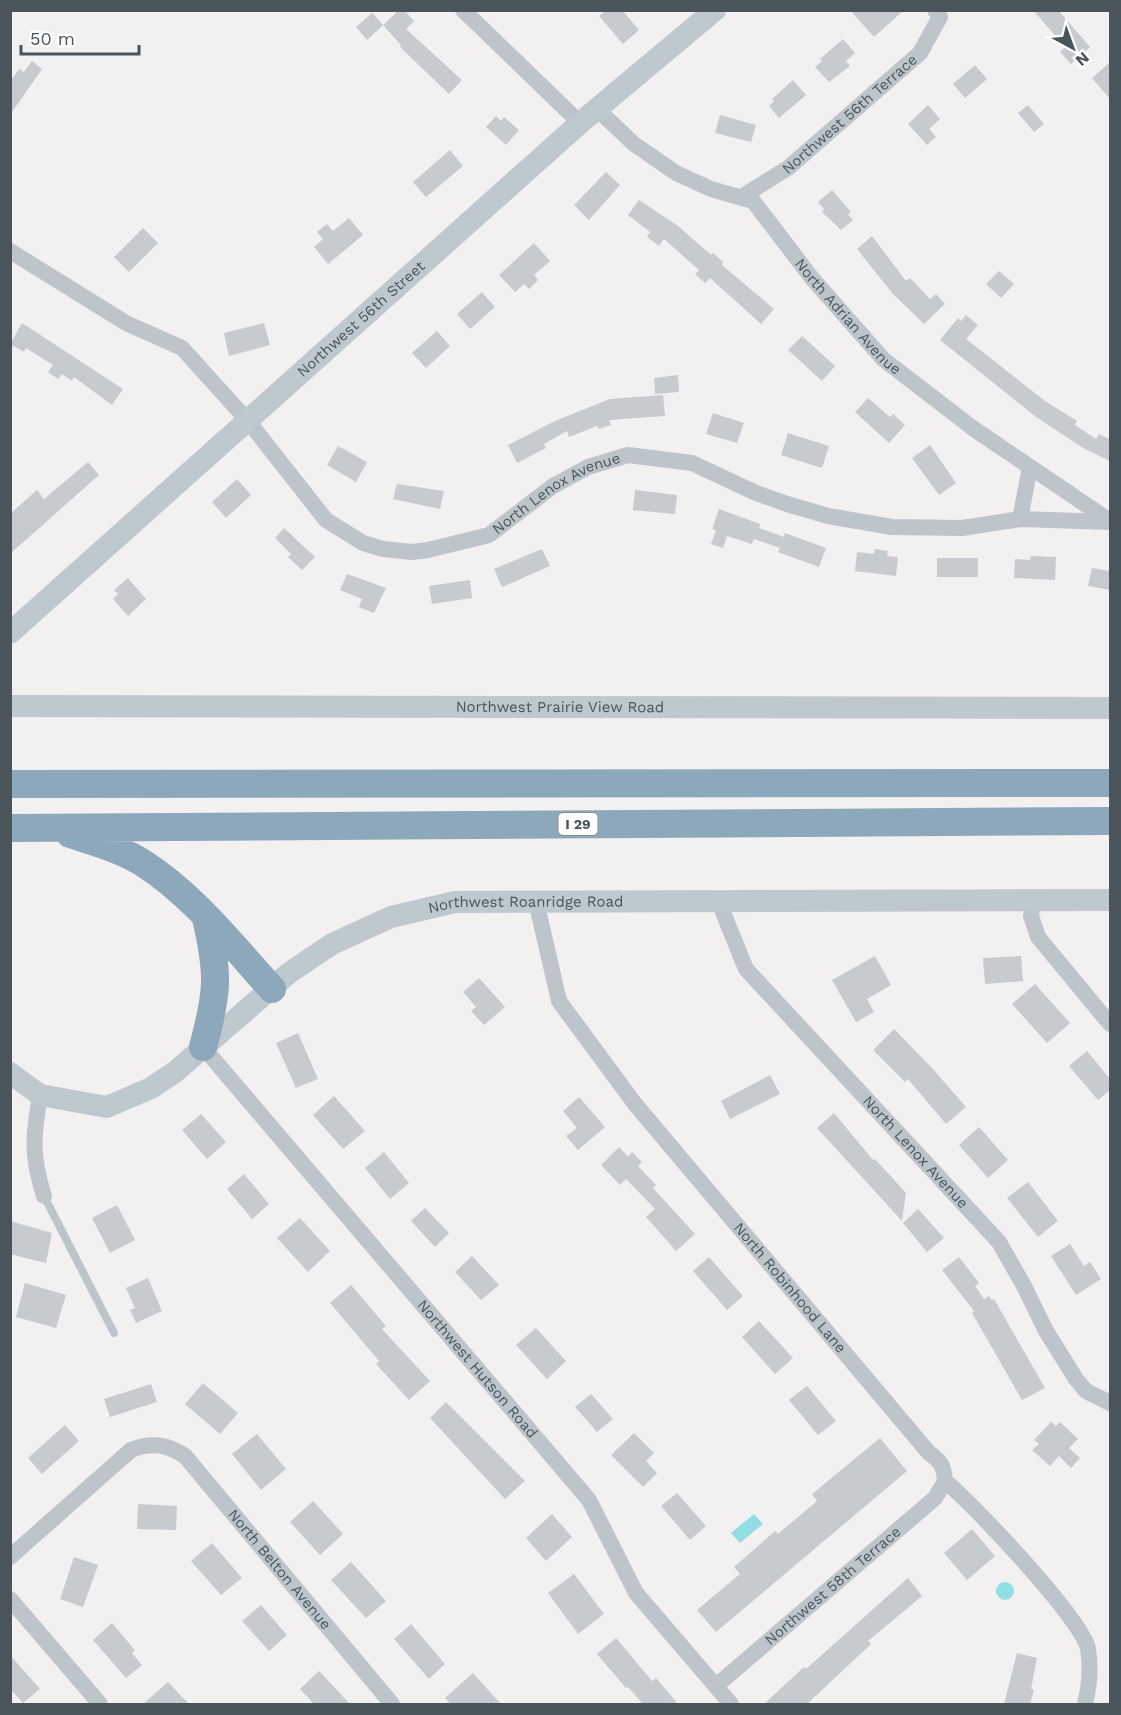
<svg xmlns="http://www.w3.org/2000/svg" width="1121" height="1715" font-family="'Work Sans',sans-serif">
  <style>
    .water { fill: #93dde4 }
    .building { fill: #c7cbcf }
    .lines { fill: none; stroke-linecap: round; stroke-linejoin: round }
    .lane { stroke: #bdc5cb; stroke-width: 8 }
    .street { stroke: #bdc5cb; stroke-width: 16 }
    .secondary { stroke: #bdc8cf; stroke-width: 22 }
    .highway { stroke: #8ca8ba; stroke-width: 28 }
    .labels { text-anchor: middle; stroke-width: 4.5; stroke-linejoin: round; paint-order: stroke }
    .shield { fill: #fff; stroke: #80888c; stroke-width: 1.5 }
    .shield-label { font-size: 14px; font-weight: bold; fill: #49555b }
    .street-label { font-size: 15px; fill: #49555b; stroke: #fff }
  </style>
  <rect width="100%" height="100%" fill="#f2f0f0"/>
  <path class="water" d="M754,1514l9,10 -23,19 -9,-10z
    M996 1591a9 9 0 1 1 18 0a9 9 0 1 1-18 0Z"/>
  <path class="building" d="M399,10h5l10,11 -8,8 56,51 -13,14 -49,-47 1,-2 -18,-20z
    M606,10h16l17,20 -16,14 -24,-28z
    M850,10h54l-30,27z
    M1033,10h25l32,37 -19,17 -11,-12 5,-5z
    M372,13l11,12 -16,15 -11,-13z
    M843,39l12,14 -9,8 4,5 -21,16 -14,-15 7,-6 -2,-2z
    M32,61l10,8 -32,46v-33l9,-13 5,3z
    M1110,62v37l-18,-21z
    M975,65l12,14 -22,19 -12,-14z
    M793,80l13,15 -27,23 -10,-12 5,-5 -2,-2z
    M928,105l12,14 -11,10 7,8 -9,8 -19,-21z
    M1028,105l16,19 -10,8 -16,-19z
    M720,115l36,10 -5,17 -36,-9z
    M496,116l5,5 3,-4 15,13 -13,15 -20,-18z
    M450,150l13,16 -37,31 -13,-15z
    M606,172l14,13 -31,35 -15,-15z
    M832,190l19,22 -3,2 5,6 -12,10 -19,-18 2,-3 -6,-7z
    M639,200l39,26 33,29 2,-2 10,9 -1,3 52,44 -13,15 -51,-46 -5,5 -10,-9 4,-4 -35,-31 -5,7 -12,-9 3,-5 -22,-17z
    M349,218l14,17 -35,29 -14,-17 9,-8 -6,-7 10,-8 6,7z
    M143,228l15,15 -29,29 -15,-15z
    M872,236l34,45 4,-3 20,21 6,-5 9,10 -21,20 -31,-30 -36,-45z
    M534,243l16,18 -16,14 4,5 -9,9 -5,-5 -9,8 -16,-17z
    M999,271l15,13 -13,14 -15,-14z
    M482,292l13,15 -25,22 -13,-15z
    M966,315l12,10 -12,14 79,62 32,20 -2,4 21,14 3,-5 11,5v22l-27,-13 -47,-31 -96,-77 18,-22 3,3z
    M22,323l101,66 -11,16 -38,-28 -2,4 -10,-7 -4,5 -10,-7 5,-7 -27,-17 -2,4 -14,-8z
    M264,323l6,22 -41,11 -5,-23z
    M437,331l13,15 -24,22 -14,-15z
    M802,336l33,30 -13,15 -34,-31z
    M678,375l1,17 -24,2 -1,-16z
    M663,395l2,21 -56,4 2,5 -12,4 -2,-3 -28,11 -2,-6 -23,13 2,4 -29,15 -9,-18 47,-24 55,-22z
    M868,398l22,19 3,-3 12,11 -16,18 -34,-31z
    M713,413l31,10 -7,20 -31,-9z
    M788,433l41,13 -7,22 -41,-13z
    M930,445l26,38 -17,12 -27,-37z
    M338,446l29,16 -11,20 -29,-17z
    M88,462l11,13 -89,79v-40l27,-24 7,9z
    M237,479l14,16 -25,23 -14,-16z
    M397,484l47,7 -4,18 -47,-10z
    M635,490l42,5 -2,19 -42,-4z
    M719,509l41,15 -1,4 25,9 1,-4 41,15 -7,19 -41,-15 2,-4 -26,-9 -2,5 -25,-8 -4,12 -12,-4 5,-14 -4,-1z
    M284,528l31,29 -13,13 -14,-13 3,-3 -16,-16z
    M542,549l8,17 -48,21 -8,-18z
    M875,549l13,2 -1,5 11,1 -2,19 -41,-5 2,-19 17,2z
    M1031,556l25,1 -1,23 -41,-2 1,-19 15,1z
    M937,558h41v19h-41z
    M1092,568l18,3v19l-22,-4z
    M347,574l39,14 -12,25 -15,-6 3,-8 -22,-9z
    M128,578l18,21 -18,17 -15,-17 5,-5 -4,-4z
    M470,580l2,18 -40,6 -3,-18z
    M875,956l16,29 -24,14 7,13 -18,10 -24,-42z
    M1021,956l2,25 -38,3 -2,-26z
    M479,978l26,29 -21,18 -13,-14 5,-4 -13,-15z
    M1035,984l35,39 -23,20 -35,-39z
    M894,1029l38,39 34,39 -20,17 -38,-45 -3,3 -32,-32z
    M298,1033l20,46 -22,9 -20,-45z
    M1087,1051l23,28v11l-12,10 -29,-34z
    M770,1075l10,19 -50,25 -9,-18z
    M334,1096l31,35 -22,18 -30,-34z
    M579,1097l26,30 -27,23 -12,-14 11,-8 -14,-17z
    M834,1113l39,47 2,-1 31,34 -4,28 -85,-93z
    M201,1114l25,28 -19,17 -25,-29z
    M979,1127l29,33 -20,18 -29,-33z
    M619,1147l9,10 4,-5 10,10 -4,4 18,19 -3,3 42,46 -19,17 -30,-34 9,-8 -29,-30 -6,6 -19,-20z
    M384,1152l25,31 -19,16 -25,-31z
    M244,1174l25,30 -17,15 -25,-30z
    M1028,1182l30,39 -20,16 -31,-39z
    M117,1205l18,35 -25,13 -18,-35z
    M425,1208l24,25 -14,14 -24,-26z
    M918,1209l26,29 -17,14 -24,-29z
    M300,1218l30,33 -22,21 -31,-34z
    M10,1221l42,12 -6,30 -36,-9z
    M1070,1244l14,22 6,-4 11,17 -25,16 -25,-39z
    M472,1256l27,29 -18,15 -26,-28z
    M709,1257l34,39 -16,14 -34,-39z
    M959,1257l20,26 -4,3 9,13 5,-3 3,4 2,-1 51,89 -23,12 -50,-87 2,-2 -32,-41z
    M148,1278l14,33 -26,12 -6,-13 5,-2 -9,-20z
    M25,1283l41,12 -10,33 -40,-11z
    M351,1285l35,41 -4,3 48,52 -21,19 -33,-36 3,-3 -49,-58z
    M759,1321l34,37 -18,16 -33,-37z
    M536,1328l30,33 -19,18 -31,-34z
    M203,1383l35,30 -18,21 -35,-30z
    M151,1384l6,18 -47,15 -6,-18z
    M807,1386l29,35 -18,14 -29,-35z
    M591,1394l22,25 -16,13 -22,-25z
    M446,1402l79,79 -20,18 -75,-81z
    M1051,1422l5,4 4,-4 18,17 -9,9 11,10 -9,10 -12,-12 -9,10 -18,-16 7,-6 -5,-4z
    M65,1425l14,16 -37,33 -14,-16z
    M634,1433l20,20 -8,8 11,12 -14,14 -32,-32z
    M257,1434l29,35 -25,21 -29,-36z
    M880,1438l27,33 -191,161 -19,-22 43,-36 -6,-7 41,-36 3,3 39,-33 -5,-7z
    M677,1493l29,33 -16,14 -29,-34z
    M313,1501l30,33 -23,21 -30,-33z
    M138,1504l39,2 -1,24 -39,-1z
    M552,1514l20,23 -26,24 -20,-23z
    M972,1529l23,27 -28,24 -23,-27z
    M212,1543l30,35 -21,17 -30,-34z
    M74,1557l24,8 -15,42 -23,-8z
    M351,1562l35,39 -20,17 -35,-38z
    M574,1574l30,40 -26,20 -30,-41z
    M908,1578l14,18 -54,45 3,3 -64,60h-43l40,-37 2,2z
    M261,1605l26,30 -18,16 -27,-30z
    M112,1623l23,27 -3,3 10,12 -16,13 -33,-38z
    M411,1624l34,40 -16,15 -35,-40z
    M616,1638l36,43 4,-3 22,26h-35l-15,-17 -2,1 -29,-34z
    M1017,1653l20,5 -6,31 3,1 -4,14h-26z
    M10,1655l30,34 -17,14 -13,-14z
    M319,1671l31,33h-36l-14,-15z
    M473,1673l28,31h-50l-6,-6z
    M168,1682l21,22h-46z"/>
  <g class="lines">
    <path class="lane" d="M44,1196l70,137"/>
    <g class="street">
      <path d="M463,10l117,113"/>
      <path id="s1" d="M597,109l37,35 42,29 35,16 42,12 58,76 72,82 91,70 136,92"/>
      <path id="s2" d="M743,196l45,-28 132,-115 20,-36 -5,-7"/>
      <path id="s3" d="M10,251l116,72 56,25 66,73 78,99 37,23 20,6 29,3 16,-2 61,-15 64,-49 35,-19 40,-12 64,8 64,30 31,11 41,12 64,11 70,1 58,-9 90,3"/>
      <path d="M1020,519l10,-52"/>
      <path id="s4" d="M718,900l28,69 253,273 25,44 22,45 30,48 10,12 24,12"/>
      <path d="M1033,900l-2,16 7,21 72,87"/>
      <path id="s5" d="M536,901l23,100 76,103 294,349c12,8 15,14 16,28 27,22 138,139 143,168 3,18 1,39 -3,55"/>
      <path id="s6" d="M203,1047l386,453 47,93 95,111"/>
      <path d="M40,1095c-7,42 -9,60 4,101"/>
      <path id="s7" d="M10,1557l121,-107c20,-8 36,-6 54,6l207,248"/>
      <path d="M10,1599l90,105"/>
      <path id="s8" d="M716,1686l219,-188 10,-17"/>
    </g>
    <g class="secondary">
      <path id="s9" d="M10,633l570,-510 135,-113"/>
      <path id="s10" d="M10,706l1100,2"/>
      <path id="s11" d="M10,1073l30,22 67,12 44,-19 24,-16 114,-99 43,-29 59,-27 64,-15 655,-2"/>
    </g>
    <path class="highway" d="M10,784l1100,-1
      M10,828l1100,-7
      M70,834c24,8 51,15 73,29 50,32 89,82 129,126
      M203,1047c15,-55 16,-73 3,-129"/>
  </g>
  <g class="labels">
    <rect class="shield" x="558.5" y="813" width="39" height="22" rx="4.5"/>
    <g class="shield-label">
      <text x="578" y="829">I 29</text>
    </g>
    <g class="street-label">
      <text dy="5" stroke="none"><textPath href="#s2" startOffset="135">Northwest 56th Terrace</textPath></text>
      <text dy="5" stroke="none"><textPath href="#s1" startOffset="334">North Adrian Avenue</textPath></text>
      <text dy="5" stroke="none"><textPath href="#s9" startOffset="471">Northwest 56th Street</textPath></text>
      <text dy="5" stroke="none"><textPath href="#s3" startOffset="675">North Lenox Avenue</textPath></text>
      <text dy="5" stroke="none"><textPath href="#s10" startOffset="550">Northwest Prairie View Road</textPath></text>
      <text dy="5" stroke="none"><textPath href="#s11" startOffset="586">Northwest Roanridge Road</textPath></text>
      <text dy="5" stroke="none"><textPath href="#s4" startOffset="324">North Lenox Avenue</textPath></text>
      <text dy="5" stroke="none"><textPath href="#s5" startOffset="471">North Robinhood Lane</textPath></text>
      <text dy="5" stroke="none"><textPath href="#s6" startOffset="423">Northwest Hutson Road</textPath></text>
      <text dy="5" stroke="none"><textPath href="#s7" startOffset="366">North Belton Avenue</textPath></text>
      <text dy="5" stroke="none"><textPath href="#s8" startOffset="154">Northwest 58th Terrace</textPath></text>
    </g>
  </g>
  <rect width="1121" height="1715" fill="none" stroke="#49555b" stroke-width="24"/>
  <g transform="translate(1073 48) rotate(139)" stroke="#ffffff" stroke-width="4.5" paint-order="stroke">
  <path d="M0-4.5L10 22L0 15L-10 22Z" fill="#49555b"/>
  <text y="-9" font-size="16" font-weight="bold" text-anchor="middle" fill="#49555b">N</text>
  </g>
  <path d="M21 45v9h118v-9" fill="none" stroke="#49555b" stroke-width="3"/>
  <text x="30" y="45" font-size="18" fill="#49555b" stroke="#ffffff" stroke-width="4.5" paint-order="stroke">50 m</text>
</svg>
